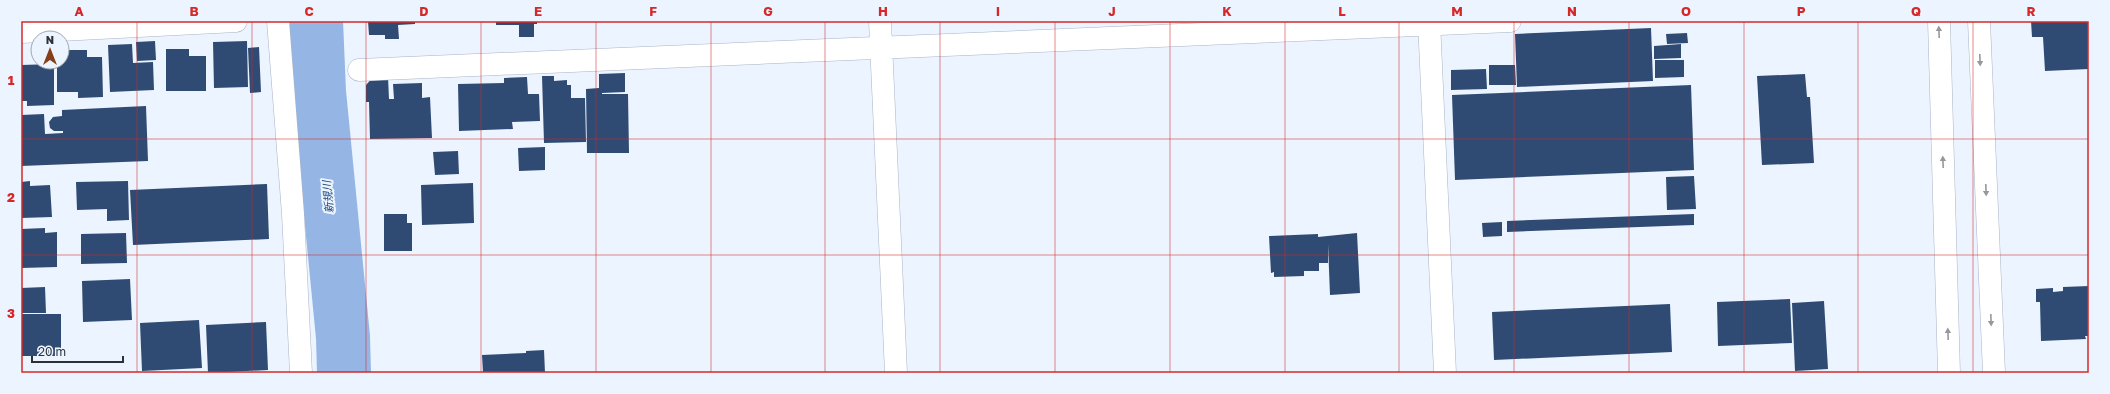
<svg xmlns="http://www.w3.org/2000/svg" width="2110" height="394" font-family="'Golos Text','Noto Sans JP',sans-serif">
  <style>
    .lines { fill: none; stroke-linecap: round; stroke-linejoin: round }
    .river { stroke: #95b6e4; stroke-width: 54 }
    .building { fill: #2f4b73 }
    .minor-casing { stroke: #a8b4c6; stroke-width: 23 }
    .major-casing { stroke: #a8b4c6; stroke-width: 23 }
    .minor { stroke: #fff; stroke-width: 22 }
    .major { stroke: #fff; stroke-width: 22 }
    .oneway { fill: #96989c }
    .grid { fill: none; stroke: #d62828; stroke-width: 1; stroke-opacity: 0.55 }
    .labels { text-anchor: middle; stroke-width: 4; stroke-linejoin: round; paint-order: stroke }
    .water-label { font-size: 11px; font-style: italic; fill: #1c457d; stroke: #ecf4ff }
    .neatline { fill: none; stroke: #d62828; stroke-width: 1.5 }
    .grid-label { font-size: 13px; text-anchor: middle; font-weight: bold; fill: #d62828 }
  </style>
  <rect width="100%" height="100%" fill="#ecf4ff"/>
  <g class="lines">
    <path class="river" d="M316,21l3,71 24,245 1,36"/>
  </g>
  <path class="building" d="M368,21h47v3l-17,1 1,14h-14v-4h-16z
    M496,21h41v3h-3v13h-15v-12h-23z
    M2031,21h58v48l-44,2 -2,-34h-11z
    M1651,28l2,53 -136,6 -2,-53z
    M1687,33l1,10 -21,1 -1,-10z
    M155,41l1,19 -19,1 -1,-19z
    M247,41l1,46 -34,1 -1,-46z
    M132,44l1,19 20,-1 1,28 -44,2 -2,-47z
    M1681,44v14l-27,1v-13z
    M259,47l2,45 -11,1 -2,-45z
    M166,49h23v7h17v35h-40z
    M62,50h25v7h15l1,40 -25,1v-6h-21v-30h5z
    M1655,60h29v17l-29,1z
    M54,64v41l-27,1v-5h-6v-36z
    M1489,65h26l1,20h-27z
    M1486,69l1,20 -36,1v-20z
    M625,73v19l-23,1v1h26l1,59h-42l-1,-64 13,-1v-14z
    M1805,74l2,23h3l4,66 -52,2 -5,-89z
    M542,76h12v5l13,-1v5h4v13h14l1,44 -42,1z
    M373,77h15l1,22h5l-1,-15 29,-1v15l8,-1 2,41 -62,1 -1,-37h-3v-17z
    M527,77l1,17h11l1,27 -28,1 1,7 -54,2 -1,-47 46,-1v-5z
    M1691,85l3,85 -239,10 -3,-85z
    M146,106l2,55 -127,5v-51l23,-1 1,20 18,-1v-2h-9l-4,-3 -1,-6 4,-5 9,-1v-6z
    M545,147v23l-26,1 -1,-23z
    M458,151l1,23 -24,1 -2,-23z
    M1694,176l2,33 -29,1 -1,-33z
    M30,181v5l20,-1 2,32 -31,1v-36z
    M128,181l1,39 -22,1v-12l-30,1 -1,-28z
    M473,183l1,40 -52,2 -1,-40z
    M267,184l2,55 -136,6 -3,-55z
    M384,214h23v9h5v28h-28z
    M1694,214v11l-187,7v-11z
    M1502,222v14l-19,1 -1,-14z
    M45,228v5l12,-1v35l-36,1v-39z
    M126,233l1,30 -46,1v-30z
    M1357,233l3,60 -30,2 -2,-51v19h-9v8h-15v5l-30,1v-5l-3,1 -2,-37 49,-2v3z
    M130,279l2,41 -49,2 -1,-41z
    M2089,286v50h-4l1,3 -45,2 -1,-39h-4v-13l17,-1v4l10,-1v-4z
    M45,287l1,26h-25v-25z
    M1790,299l2,44 -74,3 -1,-44z
    M1824,301l4,68 -33,2 -3,-68z
    M1670,304l2,48 -178,8 -2,-48z
    M21,314h40v42h-40z
    M199,320l3,48 -60,3 -2,-48z
    M266,322l2,48 -60,3 -2,-48z
    M544,350l1,23h-62l-1,-18 44,-2v-2z"/>
  <g class="lines">
    <g class="minor-casing">
      <path id="minor" d="M278,21l15,193 8,159
        M880,21l16,352
        M1429,21l16,352
        M21,32l215,-11
        M359,70l1151,-49"/>
    </g>
    <g class="major-casing">
      <path id="major" d="M1939,21l10,352
        M1979,21l15,352"/>
    </g>
    <use href="#minor" class="minor"/>
    <use href="#major" class="major"/>
  </g>
  <defs><path id="oneway-solid" d="M-6-.8H1V-3.2L6.5 0L1 3.2V.8H-6Z"/></defs>
  <g class="oneway">
    <use href="#oneway-solid" transform="translate(1939 32) rotate(-92)"/>
    <use href="#oneway-solid" transform="translate(1980 60) rotate(88)"/>
    <use href="#oneway-solid" transform="translate(1943 162) rotate(-92)"/>
    <use href="#oneway-solid" transform="translate(1986 190) rotate(88)"/>
    <use href="#oneway-solid" transform="translate(1991 320) rotate(88)"/>
    <use href="#oneway-solid" transform="translate(1948 334) rotate(-92)"/>
  </g>
  <path class="grid" d="M137,21v352M252,21v352M366,21v352M481,21v352M596,21v352M711,21v352M825,21v352M940,21v352M1055,21v352M1170,21v352M1285,21v352M1399,21v352M1514,21v352M1629,21v352M1744,21v352M1858,21v352M1973,21v352M21,139h2068M21,255h2068"/>
  <g class="labels">
    <g class="water-label">
      <text transform="translate(328 197) rotate(-95)" y="4">新規川</text>
    </g>
  </g>
  <rect width="2110" height="394" fill="none" stroke="#ecf4ff" stroke-width="44"/>
  <g transform="translate(50 50)"><circle r="19" fill="#ecf4ff" stroke="#9fa6af"/>
  <path d="M0-3L7 15L0 10L-7 15Z" fill="#864019"/>
  <text y="-6" font-size="11" font-weight="bold" text-anchor="middle" fill="#2c3138">N</text>
  </g>
  <path d="M32 356v6h91v-6" fill="none" stroke="#2c3138" stroke-width="2"/>
  <text x="38" y="356" font-size="12" fill="#2c3138" stroke="#ecf4ff" stroke-width="3" paint-order="stroke">20 m</text>
  <rect x="22" y="22" width="2066" height="350" class="neatline"/>
  <g class="grid-label">
    <text x="79" y="16">A</text>
    <text x="194" y="16">B</text>
    <text x="309" y="16">C</text>
    <text x="424" y="16">D</text>
    <text x="538" y="16">E</text>
    <text x="653" y="16">F</text>
    <text x="768" y="16">G</text>
    <text x="883" y="16">H</text>
    <text x="998" y="16">I</text>
    <text x="1112" y="16">J</text>
    <text x="1227" y="16">K</text>
    <text x="1342" y="16">L</text>
    <text x="1457" y="16">M</text>
    <text x="1572" y="16">N</text>
    <text x="1686" y="16">O</text>
    <text x="1801" y="16">P</text>
    <text x="1916" y="16">Q</text>
    <text x="2031" y="16">R</text>
    <text x="11" y="85">1</text>
    <text x="11" y="202">2</text>
    <text x="11" y="318">3</text>
  </g>
</svg>
